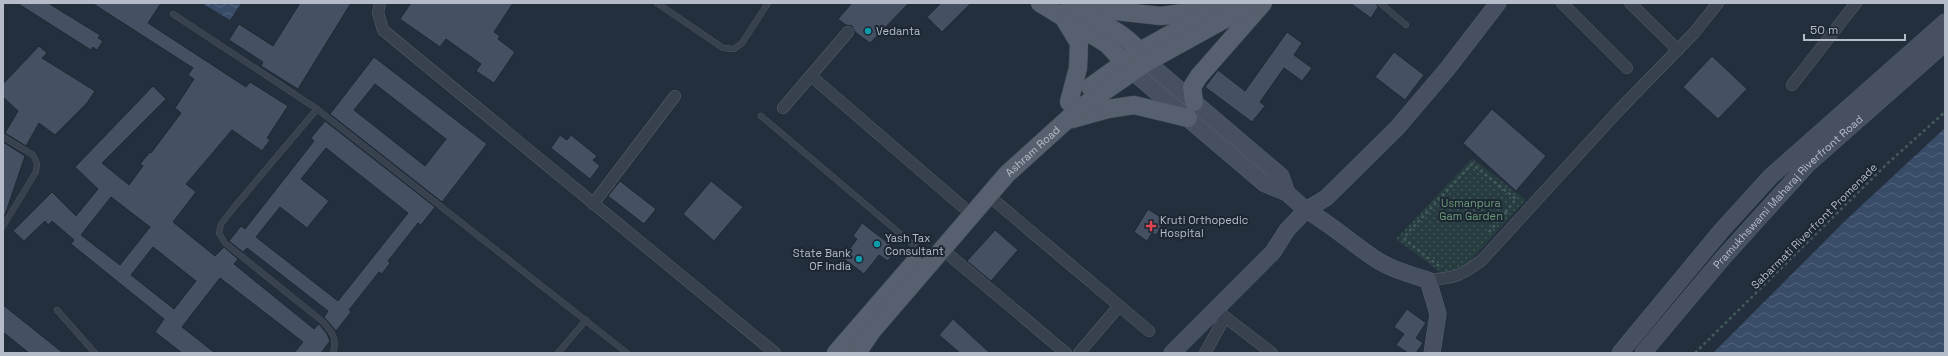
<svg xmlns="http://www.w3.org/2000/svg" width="1948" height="356" font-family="'Space Grotesk',sans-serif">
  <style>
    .grass { fill: url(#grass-dots) }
    .water { fill: url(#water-waves) }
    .building { fill: #455162; stroke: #1f2835; fill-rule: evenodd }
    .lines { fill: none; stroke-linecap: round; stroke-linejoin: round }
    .lane-casing { stroke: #565f6c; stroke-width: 6 }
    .street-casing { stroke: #565f6c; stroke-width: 12 }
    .secondary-casing { stroke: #565f6c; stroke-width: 17 }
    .primary-casing { stroke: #414a57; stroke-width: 19 }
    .path { stroke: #44595c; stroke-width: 2.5; stroke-dasharray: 3 3; stroke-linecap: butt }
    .lane { stroke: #38414e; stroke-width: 5.5 }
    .street { stroke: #38414e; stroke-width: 11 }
    .secondary { stroke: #465061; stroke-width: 16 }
    .primary { stroke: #56606e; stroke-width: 18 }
    .culture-dot { fill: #0f9aa8; stroke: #1d2633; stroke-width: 1.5 }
    .health-dot { fill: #e0444e; stroke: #1d2633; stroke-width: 1.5 }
    .labels { text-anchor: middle; stroke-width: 4; stroke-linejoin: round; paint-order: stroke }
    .poi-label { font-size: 11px; fill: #b4bcc9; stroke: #1d2633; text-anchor: start }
    .street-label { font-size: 11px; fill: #b4bcc9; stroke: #1d2633 }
    .park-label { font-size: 11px; fill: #6b9a76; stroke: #1d2633 }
  </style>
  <defs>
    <pattern id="grass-dots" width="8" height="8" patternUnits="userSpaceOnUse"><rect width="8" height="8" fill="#263c3f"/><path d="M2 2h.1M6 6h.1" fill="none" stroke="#435659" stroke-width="1.8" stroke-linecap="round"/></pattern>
    <pattern id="water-waves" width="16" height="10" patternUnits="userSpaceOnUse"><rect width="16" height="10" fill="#394c67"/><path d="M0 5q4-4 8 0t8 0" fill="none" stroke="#53647b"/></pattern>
  </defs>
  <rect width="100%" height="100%" fill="#242f3e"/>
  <path class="grass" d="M1472,158l54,42 -63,69 -20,5 -47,-35z"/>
  <path class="water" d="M202,3h39l-11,17z
    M1945,128v225h-232l134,-134z"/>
  <path class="building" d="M17,3h31l52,32 -2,3 5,3 -6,9 -4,-3 -2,3z
    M92,3h69l-13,20 98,64 4,-5 38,24 -21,32 3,2 -8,11 -30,-21 -46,54 10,8 -23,30 42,34 9,-9 14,12 -4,5 80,65 5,-5 8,10 3,7 -9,12h-27l9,-11 -83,-64 -38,49 33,26h-33l-27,-21 9,-13 -93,-75 3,-4 -22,-19 -4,4 -3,-4 -21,20 -11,-10 39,-39 24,24 22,-27 -23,-22 78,-81 13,13 -64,64 27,22 14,-19 -3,-2 10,-12 1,1 30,-40 -6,-5 19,-29 -6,-4 5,-7zM111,197l39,30 -30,38 -39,-30zM153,247l43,34 -22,28 -43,-34z
    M300,3h51l-53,86 -37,-23 2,-4 -34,-22 10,-16 34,22z
    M411,3h102l-19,29 6,4 -2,3 17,13 -21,31 -18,-12 5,-7 -35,-25 -6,8 -40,-28z
    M852,3h57l-39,40 -15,-11 -3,-6 -6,-1 -8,-6z
    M941,3h30l-29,29 -15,-15z
    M1350,3h26l2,4 -7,11z
    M1287,32l15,11 -8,12 18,13 -10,13 -18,-13 -24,34 5,4 -13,16 -47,-35 13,-17 27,21z
    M39,46l8,7 -5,5 53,33 -8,12 -32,32 -16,-12 -13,23 -21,-13 13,-22 -15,-14v-13z
    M1394,52l30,23 -19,25 -30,-23z
    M1712,56l35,33 -29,30 -35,-32z
    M374,57l113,87 -45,58 -112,-88zM375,84l71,55 -21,27 -71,-56z
    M1492,109l54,47 -30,35 -53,-48z
    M325,121l110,86 -14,18 -3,-2 -30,38 2,2 -8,11 -3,-2 -30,38 2,2 -15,19 -12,-14 4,-6 -81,-63 -4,4 -14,-11 12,-15 4,3 69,-88 -3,-3zM326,148l82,65 -70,88 -82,-64 24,-30 27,21 22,-27 -28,-22z
    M560,135l7,5 4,-5 26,21 -4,4 7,6 -10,13 -39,-31z
    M3,142l22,14 -20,59h-2z
    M620,181l36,28 -12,15 -36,-28z
    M711,181l32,26 -29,34 -31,-27z
    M1148,209l17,11 -9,15 -4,-2 -5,8 -13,-9z
    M862,223l34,26 -8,12 -9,-6 -15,19 -21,-16 14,-19 -4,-3z
    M995,230l23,20 -27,31 -24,-20z
    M3,305l49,39 11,9h-34l-26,-21z
    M1407,309l19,14 -10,15 7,5 -7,10h-8l-12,-8 8,-11 -10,-7z
    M953,319l37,34h-30l-21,-18z"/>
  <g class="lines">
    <g class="lane-casing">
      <path id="lane" d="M657,3l66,45 11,1 8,-6 26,-40
        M1380,3l26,22
        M173,14l144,95 310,244
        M317,109l-81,96 -15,19 -2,9 6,10 97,78c9,10 16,17 11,32
        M761,116l162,137
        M3,137l30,18 4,8 -1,9 -33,54
        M57,310l38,43
        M558,353l28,-33"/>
    </g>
    <g class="street-casing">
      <path id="street" d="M380,3l-2,10 5,17 392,323
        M1562,3l65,65
        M1630,3l48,47
        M811,76l152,131
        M1792,85l64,-82
        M783,108l65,-76
        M989,196l160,135
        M593,204l82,-108
        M942,249l124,104
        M1428,280c26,-2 33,-4 54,-20l137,-150 75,-77 24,-30
        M1216,310l56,43
        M1079,353l40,-47
        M1205,353l20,-36"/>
    </g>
    <g class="secondary-casing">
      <g id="secondary">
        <path d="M1147,62l134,114 6,17"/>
        <path d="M1133,72l132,112 22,9 19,17 -19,20 -14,22 -101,101"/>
        <path d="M1306,210l20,-12 71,-70 51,-60 50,-65"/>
        <path d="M1306,210c25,14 45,33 68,48 16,11 35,16 54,22l10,34 -6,39"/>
        <path d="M1620,353l101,-122 50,-55 174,-154"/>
        <path id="s1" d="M1643,353l79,-94 85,-94 138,-122"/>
      </g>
    </g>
    <g class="primary-casing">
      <g id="primary">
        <path d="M1040,3l67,41 24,26"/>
        <path d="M1070,6l91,10 44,-6"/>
        <path d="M1078,10c25,14 52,25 67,49"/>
        <path d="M1065,20l14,23 -1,25 -9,34"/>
        <path d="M1090,87l50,-36 86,-48"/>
        <path d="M1194,102l-2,-15 7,-11 64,-73"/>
        <path d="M1072,119l36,-10 26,-4 54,13"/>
        <path d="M836,353l78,-90"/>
        <path id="s2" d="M857,353l15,-22 135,-157 73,-66 67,-46 107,-59"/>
      </g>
    </g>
    <path class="path" d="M1489,232l16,-19 4,3
      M1439,266l-34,-26 -1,-3 68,-73 44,35 -11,14
      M1695,353l193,-190 57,-51"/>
    <use href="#lane" class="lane"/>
    <use href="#street" class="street"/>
    <use href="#secondary" class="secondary"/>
    <use href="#primary" class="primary"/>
  </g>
  <g class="culture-dot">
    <circle cx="868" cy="31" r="4"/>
    <circle cx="877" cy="244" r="4"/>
    <circle cx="859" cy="259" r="4"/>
  </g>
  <path class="health-dot" d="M1149 220h4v4h4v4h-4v4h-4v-4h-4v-4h4z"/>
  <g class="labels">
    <g class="poi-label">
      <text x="876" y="35">Vedanta</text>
      <text x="1160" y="224">Kruti Orthopedic<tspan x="1160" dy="13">Hospital</tspan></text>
      <text x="885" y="242">Yash Tax<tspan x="885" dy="13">Consultant</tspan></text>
      <text x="851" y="257" text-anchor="end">State Bank<tspan x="851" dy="13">OF India</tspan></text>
    </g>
    <g class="street-label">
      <text dy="4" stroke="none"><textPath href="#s2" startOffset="268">Ashram Road</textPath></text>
      <text dy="4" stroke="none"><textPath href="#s1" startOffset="217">Pramukhswami Maharaj Riverfront Road</textPath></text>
      <text transform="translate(1814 226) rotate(-45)" y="4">Sabarmati Riverfront Promenade</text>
    </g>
    <g class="park-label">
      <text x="1471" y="207">Usmanpura<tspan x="1471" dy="13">Gam Garden</tspan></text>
    </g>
  </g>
  <rect width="1948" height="356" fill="none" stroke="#b4bcc9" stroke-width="8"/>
  <path d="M1804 34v6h101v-6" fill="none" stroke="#b4bcc9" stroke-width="2"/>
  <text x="1810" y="34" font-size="12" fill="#b4bcc9" stroke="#1d2633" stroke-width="3" paint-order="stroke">50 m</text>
</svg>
